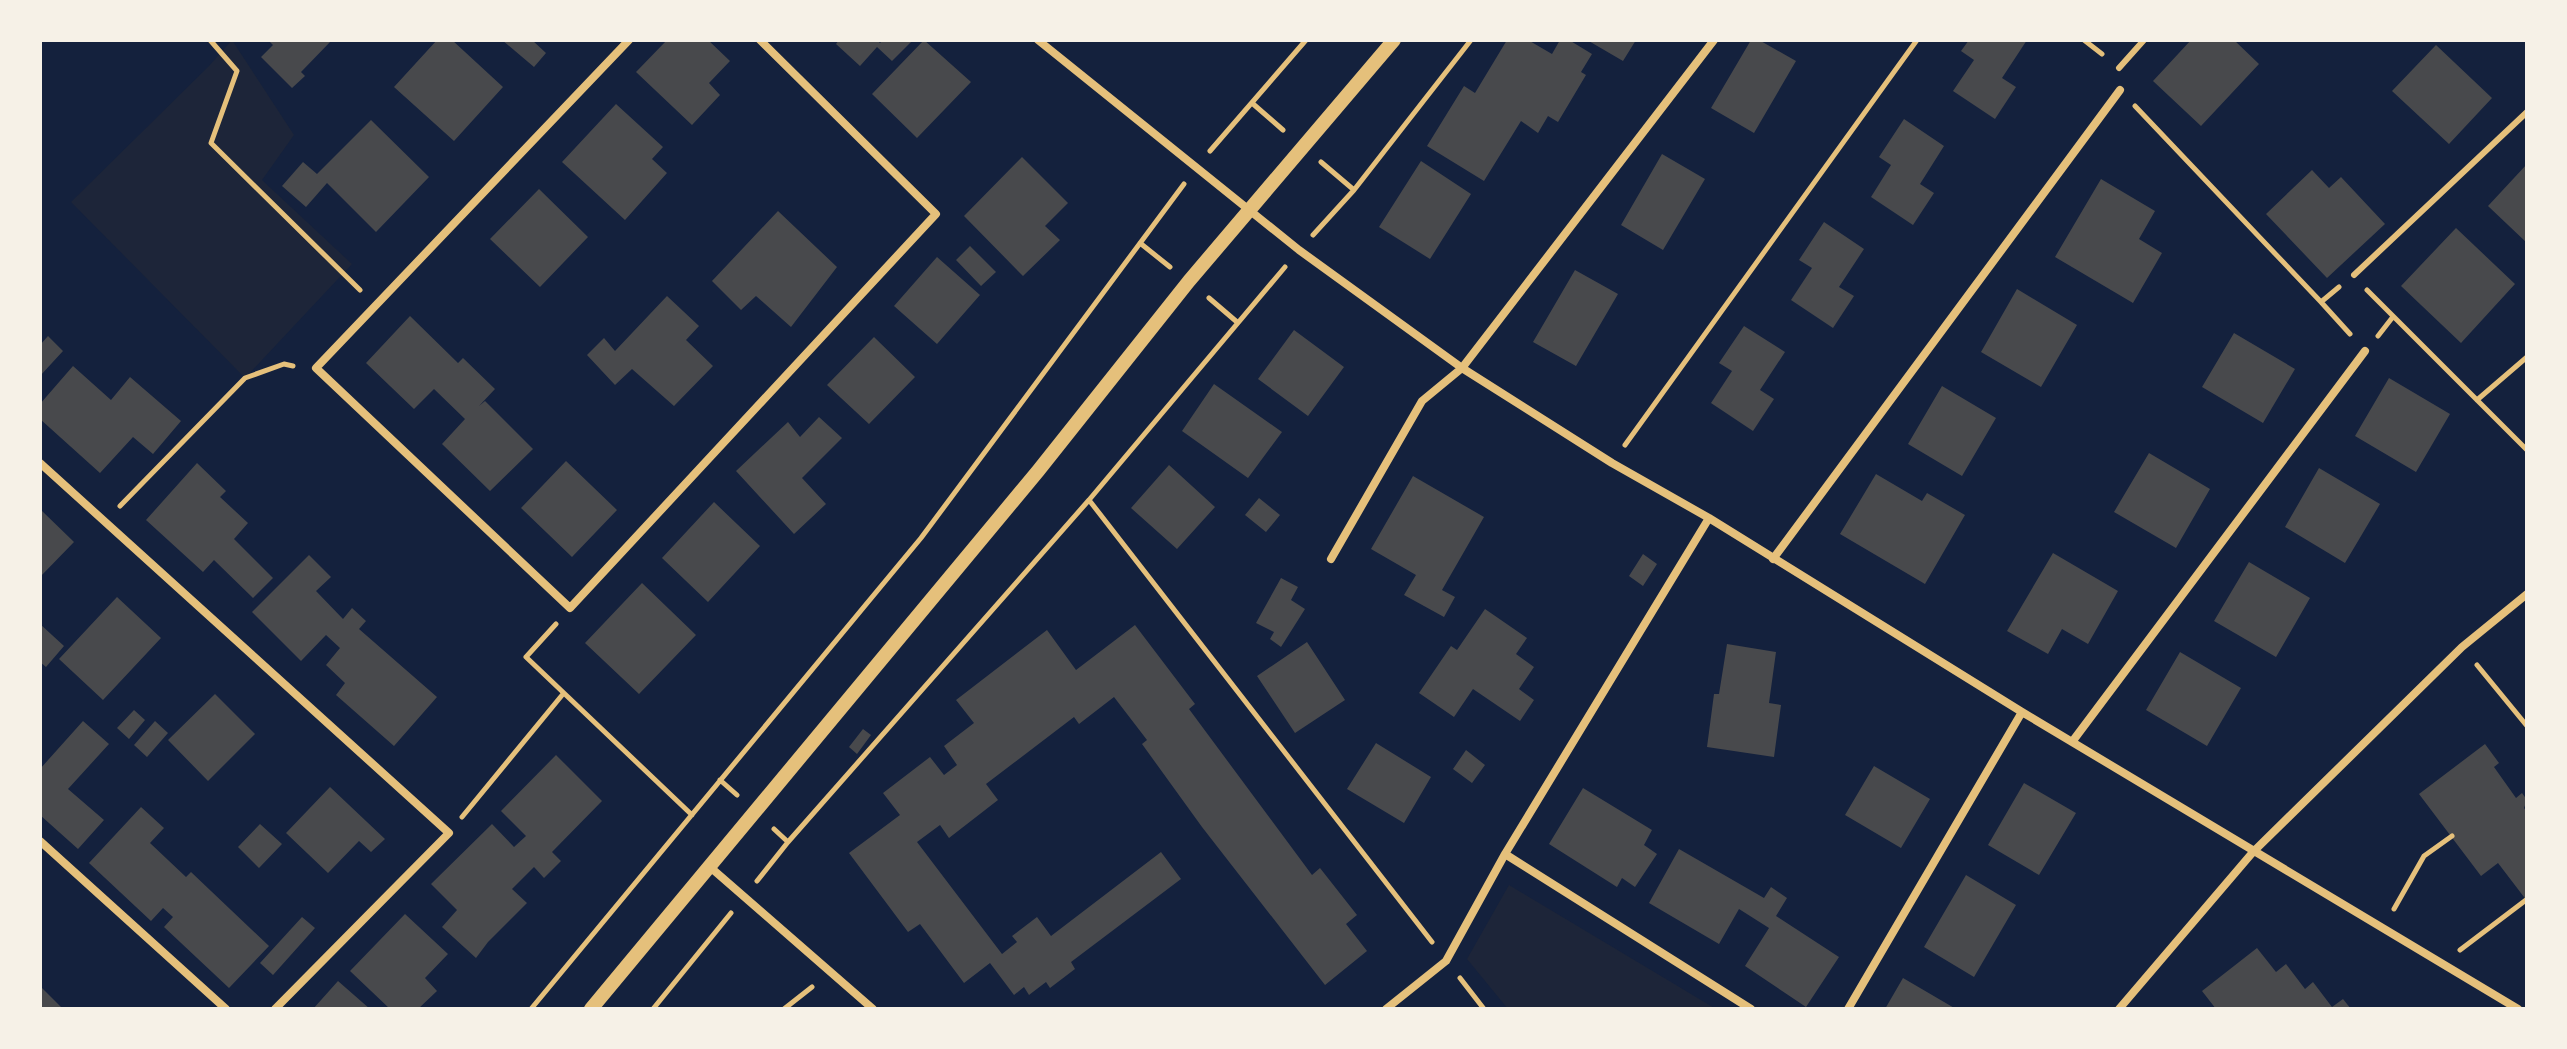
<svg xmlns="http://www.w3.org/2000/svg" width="2567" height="1049" font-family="'Asap Condensed',sans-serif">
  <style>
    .green { fill: #1d2539 }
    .building { fill: #48494c }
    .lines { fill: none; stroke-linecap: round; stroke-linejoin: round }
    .path { stroke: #e5c07b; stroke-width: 5 }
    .service { stroke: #e5c07b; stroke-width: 6 }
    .minor { stroke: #e5c07b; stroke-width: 8 }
    .tertiary { stroke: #e5c07b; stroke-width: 14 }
  </style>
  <rect width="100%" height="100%" fill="#14213d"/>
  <path class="green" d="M232,40l62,95 -32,45 90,84 -107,114 -174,-176 138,-136z
    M1509,885l207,124h-208l-41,-50z"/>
  <path class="building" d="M268,40h64l-31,32 4,4 -13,12 -31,-31 12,-12z
    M437,40h15l51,47 -49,54 -60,-54z
    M502,40h30l14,13 -12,14z
    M667,40h41l22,21 -21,22 11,12 -28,30 -56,-53z
    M839,40h38l3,3 3,-3h30l-21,21 -15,-14 -17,19 -24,-22z
    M924,40l47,42 -54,56 -45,-44z
    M1507,40h21l24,14 8,-14h9l23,14 -11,18 5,3 -28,47 -10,-6 -10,17 -17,-12 -37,60 -57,-35 37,-60 11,7z
    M1587,40h49l-13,21z
    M1751,40h8l37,21 -42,72 -43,-25z
    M1969,40h58l-25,38 14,9 -21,32 -42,-28 21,-31 -13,-9z
    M2191,40h43l25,24 -58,62 -48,-45z
    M2436,45l56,53 -43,46 -57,-53z
    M616,104l47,43 -11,12 15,14 -42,47 -63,-58z
    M1904,119l40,27 -24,38 14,9 -21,32 -42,-28 20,-32 -12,-8z
    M371,120l58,57 -53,55 -49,-49 -21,24 -24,-21 21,-24 14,12z
    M1662,154l43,25 -42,71 -42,-25z
    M1022,157l46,46 -23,23 15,14 -37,36 -59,-60z
    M1421,161l50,33 -41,65 -51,-32z
    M2527,164v79l-39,-37z
    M2312,170l17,18 12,-11 44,47 -58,54 -61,-64z
    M2101,179l54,32 -16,28 23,14 -29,50 -78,-46z
    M539,189l49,48 -48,50 -50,-48z
    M778,211l59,56 -46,60 -35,-31 -15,14 -29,-29z
    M1824,222l40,27 -25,38 15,9 -21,32 -42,-28 21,-32 -13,-8z
    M2456,228l59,56 -54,59 -60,-57z
    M970,246l26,26 -15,14 -25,-26z
    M937,257l43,38 -43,49 -43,-38z
    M1575,270l43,24 -42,72 -43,-24z
    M2017,289l60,36 -36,62 -60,-35z
    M667,296l32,30 -13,14 27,26 -39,40 -42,-37 -17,16 -28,-30 17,-17 11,13z
    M410,316l48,47 5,-5 32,31 -16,17 6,-5 48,48 -43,42 -48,-47 23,-25 -31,-30 -20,20 -48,-46z
    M1744,326l41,26 -25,38 14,9 -21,32 -42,-28 21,-32 -13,-8z
    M1294,330l50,37 -36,49 -50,-37z
    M2234,333l61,36 -32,54 -61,-36z
    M48,336l15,15 -23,25v-31z
    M874,337l41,40 -46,47 -42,-39z
    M73,366l38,34 19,-23 51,44 -28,33 -20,-17 -33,36 -60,-54v-15z
    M2389,378l61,36 -34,58 -61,-36z
    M1214,384l68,48 -34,46 -66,-47z
    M1942,386l54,32 -34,58 -54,-32z
    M819,417l23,21 -40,40 24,26 -32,30 -58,-63 52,-49 12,15z
    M2149,453l61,36 -34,59 -62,-36z
    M566,461l51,49 -45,47 -51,-49z
    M197,463l29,28 -6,6 28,26 -14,16 39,39 -20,20 -39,-38 -11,12 -57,-52z
    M1169,465l46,42 -38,42 -46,-41z
    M2319,468l61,36 -35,59 -60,-36z
    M1876,474l46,27 5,-8 38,22 -40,69 -85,-50z
    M1413,476l71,41 -42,73 13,7 -11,20 -40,-22 12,-20 -45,-26z
    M1259,498l21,17 -14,17 -21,-17z
    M714,502l46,44 -52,56 -46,-44z
    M40,509l34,33 -34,35z
    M2053,553l65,38 -30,53 -26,-15 -14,25 -41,-23z
    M1643,554l14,10 -14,22 -14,-10z
    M309,555l22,22 -15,14 27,28 9,-11 14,13 -7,8 78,68 -43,49 -58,-51 9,-12 -19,-18 14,-17 -14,-13 -25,26 -49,-49z
    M2249,562l61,36 -34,59 -62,-36z
    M1281,578l17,9 -7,13 14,9 -24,38 -11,-8 4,-7 -18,-9z
    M642,583l54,52 -57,59 -54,-51z
    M117,597l44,41 -58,62 -44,-41z
    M1485,609l42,29 -11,16 18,13 -15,22 15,11 -14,21 -47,-32 -19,28 -35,-24 32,-47 6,4z
    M40,624l24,22 -18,21 -6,-5z
    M1135,625l60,79 -6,5 123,166 8,-7 37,47 -11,9 21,27 -42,34 -123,-158 -60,-83 5,-4 -33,-43 -35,27 -5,-7 -88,67 12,16 -49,38 -9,-13 -23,17 85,112 15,-12 -5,-6 25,-19 14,19 110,-84 20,27 -110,83 4,7 -25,19 -4,-6 -17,13 -5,-8 -10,8 -24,-32 -26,20 -44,-59 -12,8 -59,-79 51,-38 -17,-22 47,-36 14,18 13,-10 -13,-19 30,-23 -18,-23 91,-70 29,40z
    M1307,642l38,58 -50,33 -38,-57z
    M1727,644l49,8 -7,51 12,2 -7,52 -67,-10 7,-53h5z
    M2180,652l61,36 -34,58 -61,-36z
    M215,694l40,40 -47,47 -40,-41z
    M134,710l11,10 -16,19 -12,-11z
    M83,721l26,23 -41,45 36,31 -26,29 -38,-34v-46z
    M155,721l13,12 -21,24 -13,-12z
    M863,729l8,6 -14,19 -8,-7z
    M1376,743l55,34 -27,46 -57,-34z
    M2485,744l14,19 -5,4 22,31 6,-5 5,7 -3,8 3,4v89l-29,-38 -17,13 -62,-82z
    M1466,750l19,15 -13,18 -19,-14z
    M556,755l46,46 -50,51 9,9 -17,17 -10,-11 -22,22 15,14 -39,39 -12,16 -34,-31 15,-17 -26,-26 61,-60 22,23 12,-11 -25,-25z
    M1874,766l56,33 -29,49 -56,-33z
    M2024,783l52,30 -37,62 -51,-30z
    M330,787l55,52 -14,13 -12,-11 -31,32 -42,-40z
    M1583,788l69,42 -8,15 13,9 -22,33 -13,-9 -5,9 -68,-43z
    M141,807l23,21 -14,15 36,34 5,-5 78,74 -40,42 -65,-61 9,-10 -10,-9 -12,13 -62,-58z
    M260,824l22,20 -23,24 -21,-21z
    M1679,849l85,49 7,-11 16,11 -11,18 63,41 -33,50 -61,-41 24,-38 -30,-19 -20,35 -70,-41z
    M1966,875l50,30 -42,72 -50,-30z
    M405,914l43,40 -23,24 12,13 -19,18h-28l-40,-38z
    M302,917l13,11 -42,47 -13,-12z
    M2257,948l19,24 10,-8 19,25 8,-7 19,25 11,-8 8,10h-135l-14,-18z
    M1903,978l53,31h-71z
    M338,981l32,28h-57z
    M40,986l23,23h-23z"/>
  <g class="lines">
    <path class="path" d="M210,40l27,31 -26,72 149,147
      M2084,40l18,14
      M1252,103l31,27
      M2135,106l186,196 18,-15
      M1210,151l96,-111
      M1321,162l33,28
      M1313,235l41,-45 117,-150
      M1140,243l30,24
      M2367,290l160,160
      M1209,298l28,24
      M2321,302l29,32
      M2378,336l14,-18
      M2477,400l50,-43
      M1625,445l292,-405
      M1089,500l343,442
      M120,506l125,-128 39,-14 9,2
      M556,624l-30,33 166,158
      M2477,665l50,61
      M720,780l17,15
      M462,817l101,-123
      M774,829l14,13
      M757,881l31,-39 301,-342 196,-233
      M2394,909l30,-53 28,-20
      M2460,950l66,-50
      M1460,978l24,31
      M531,1009l390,-471 263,-354
      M653,1009l78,-96
      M784,1009l28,-22"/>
    <path class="service" d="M2119,68l25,-28
      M2354,275l173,-163"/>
    <path class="minor" d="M629,40l-313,328 254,240 366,-394 -176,-174
      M1038,40l261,210 163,118 150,95 97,55 313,194 496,297
      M40,463l409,370 -174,176
      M1331,559l91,-158 40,-33 252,-328
      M1773,559l347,-469
      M2072,742l293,-391
      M40,841l186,168
      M1505,854l246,155
      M710,867l163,142
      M1386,1009l60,-48 59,-107 204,-336
      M1848,1009l174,-297
      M2119,1009l134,-157 209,-205 65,-53"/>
    <path class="tertiary" d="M591,1009l447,-538 151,-190 205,-241"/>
  </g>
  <rect width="2567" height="1049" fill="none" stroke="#f6f1e7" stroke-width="84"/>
</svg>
